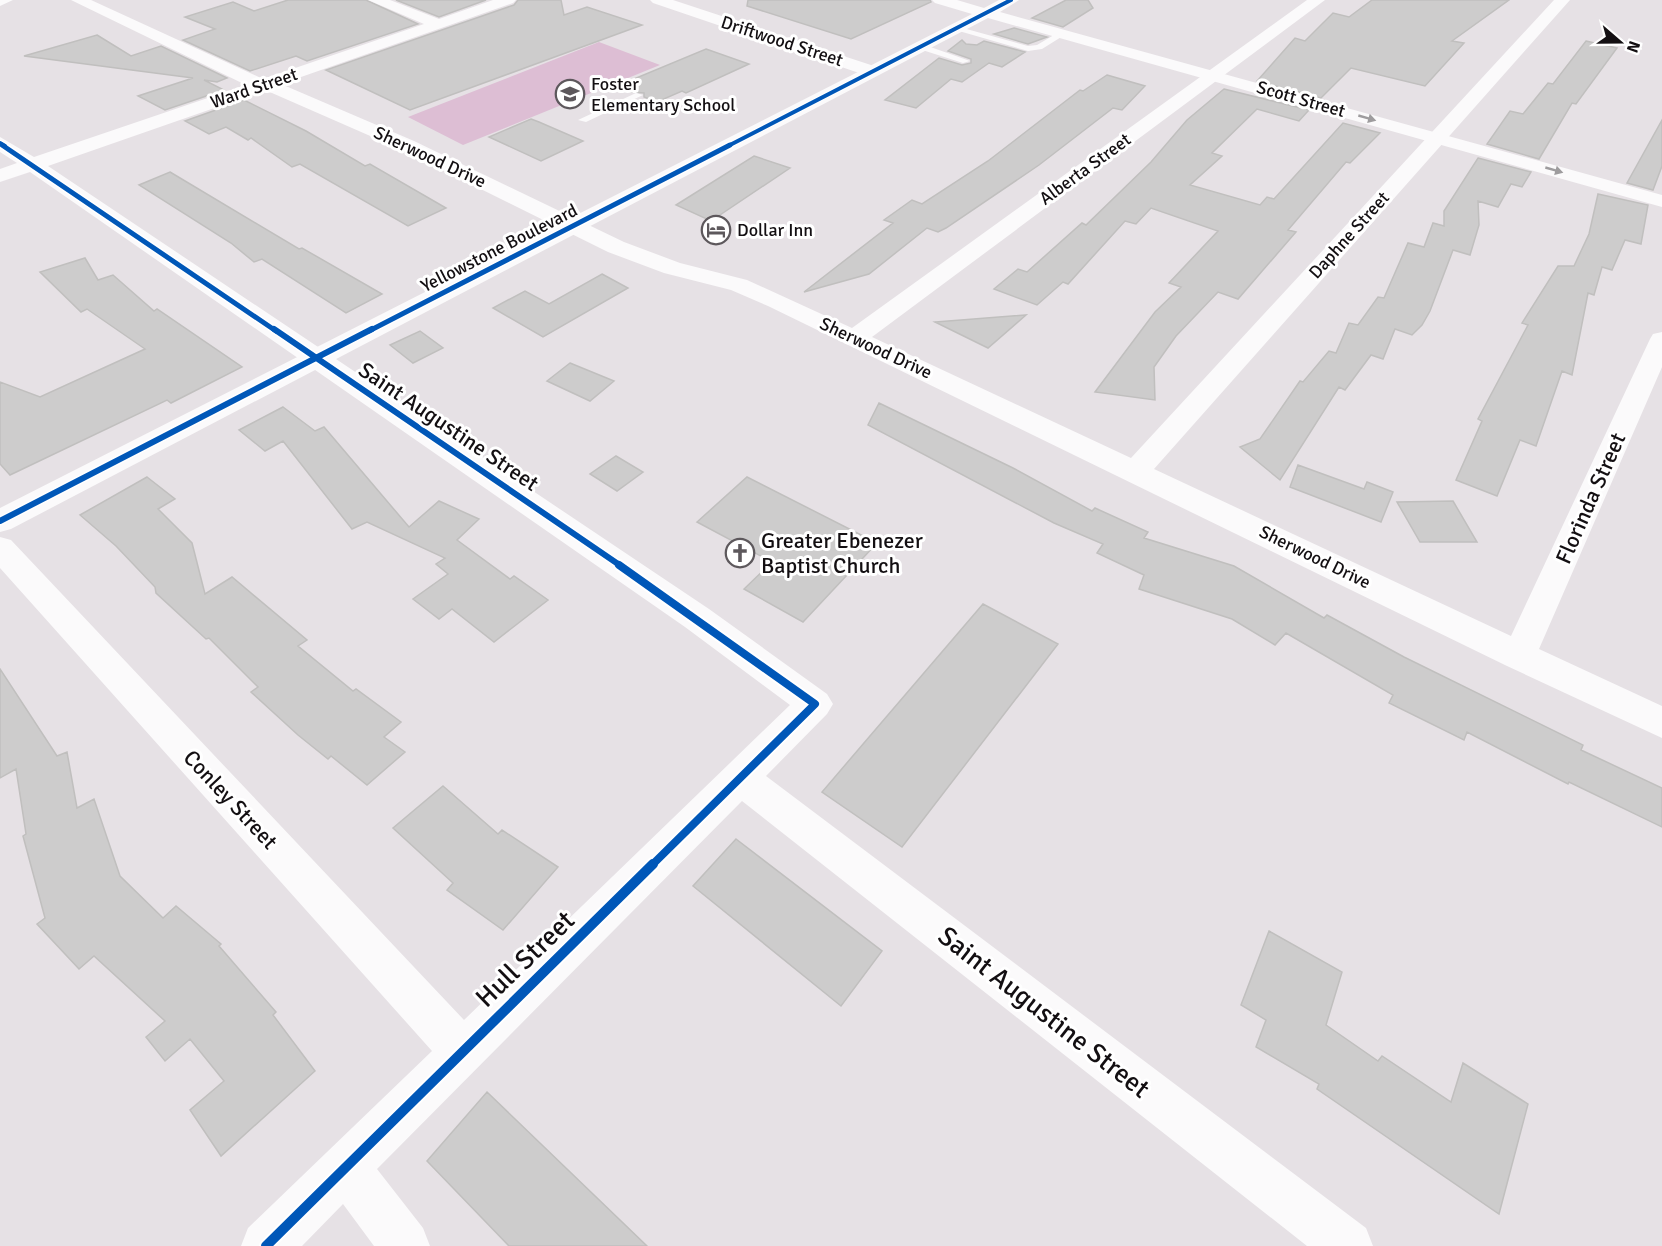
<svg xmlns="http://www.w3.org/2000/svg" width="1662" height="1246" font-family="Signika,sans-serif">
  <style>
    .green { fill: #ddbed4 }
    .building { fill: #cdcccc; stroke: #c0bfbe; stroke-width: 1.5 }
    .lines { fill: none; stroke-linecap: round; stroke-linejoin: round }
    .lane { fill: #fbfafb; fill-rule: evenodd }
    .street { fill: #fbfafb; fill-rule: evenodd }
    .secondary { fill: #fbfafb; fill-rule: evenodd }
    .cycleway-far4-casing { stroke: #fff; stroke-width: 6 }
    .cycleway-far3-casing { stroke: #fff; stroke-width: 8 }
    .cycleway-far2-casing { stroke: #fff; stroke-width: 9 }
    .cycleway-far1-casing { stroke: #fff; stroke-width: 12 }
    .cycleway-casing { stroke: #fff; stroke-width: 14 }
    .cycleway-far4 { stroke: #0057b8; stroke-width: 4 }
    .cycleway-far3 { stroke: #0057b8; stroke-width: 5 }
    .cycleway-far2 { stroke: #0057b8; stroke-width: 6 }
    .cycleway-far1 { stroke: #0057b8; stroke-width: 8 }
    .cycleway { stroke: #0057b8; stroke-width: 10 }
    .oneway { fill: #9e9c9e }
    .labels { text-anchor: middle; stroke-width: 6; stroke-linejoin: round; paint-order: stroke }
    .far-street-label { font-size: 18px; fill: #130f12; stroke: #fff }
    .far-poi-label { font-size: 18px; fill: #130f12; stroke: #fff; text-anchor: start }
    .street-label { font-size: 22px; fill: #130f12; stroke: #fff }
    .poi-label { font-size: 22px; fill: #130f12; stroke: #fff; text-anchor: start }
    .near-street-label { font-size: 27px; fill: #130f12; stroke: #fff }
  </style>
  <rect width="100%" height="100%" fill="#e6e1e5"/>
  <path class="green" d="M599,42l61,23 -197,80 -55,-28z"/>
  <path class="building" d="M288,0h78l52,24 -111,37 -11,-5 -46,15 -67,-31 32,-11 -30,-12 48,-15 21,9z
    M396,0h90l-47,17z
    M518,0h43l3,15 23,-8 55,18 -232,85 -84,-40 188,-65z
    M748,0h182l1,2 -80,37 -104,-33z
    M1066,0h22l5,8 -30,19 -31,-9z
    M1372,0h137l-57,41 12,2 -39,43 -74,-18 -30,30 -64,-17 38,-43 10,3 28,-28 16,4z
    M1014,28l33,9 -19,7 -34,-10z
    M97,35l34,21 30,-10 66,32 -10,4 -13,-2 20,10 -59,20 -27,-14 55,-18 -169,-22z
    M962,40l4,4 11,1 7,-4 41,11 -23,15 -13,-4 -27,19 -11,-3 -35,29 -31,-8 54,-42 23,7 9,-2v-4l-23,-8z
    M1586,41l31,7 -41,56 -4,-1 -33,56 -52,-15 23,-33 13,3 25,-31 5,1z
    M706,49l43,15 -63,29 -4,-2 -25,11 -13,-5v-4l-12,-1 -15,-6z
    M1107,75l38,11 -23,24 -9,-2 -74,57 -93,63 -8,4 -11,-4 -58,46 -65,18 89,-69 -9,-3 28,-20 10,4 66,-43 92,-71 3,1z
    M1224,89l85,21 -10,11 -42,-12 -45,44 10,3 -32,29 70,20 7,-8 7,2 69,-76 37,10 -30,30 -4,-1 -58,68 8,2 -58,67 -20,-7 -42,44 -22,31 1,33 -60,-8 60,-80 26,-25 -12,-4 49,-52 -67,-23 -15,16 -11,-3 -57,63 -5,-2 -26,23 -43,-16 24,-20 9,3 55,-49 4,2 65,-63 36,-42z
    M244,100l62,31 59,35 5,-2 76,44 -38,18 -108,-62 -8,3 -41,-29 -3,2 -22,-13 -17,7 -24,-13z
    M531,119l8,3 44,19 -42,20 -52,-24z
    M1662,120v46l-9,24 -26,-7z
    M754,156l36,12 -79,53 -35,-16z
    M1478,158l53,14 -9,15 -11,-3 -13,23 -20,-6 1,24 -9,30 -17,-5 -23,61 -8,14 -10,10 -17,-6 -12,30 -12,-4 -26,35 -6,-3 -59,93 -40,-33 20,-8 40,-58 3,1 26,-31 7,2 13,-30 9,2 20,-28 6,1 24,-55 16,4 9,-24 11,3v-15z
    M170,172l129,77 3,-1 80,46 -36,19 -84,-54 -8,3 -23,-19 -92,-58z
    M1598,194l50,11 -7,39 -16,-4 -13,30 -10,-3 -8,28 -6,-2 -16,82 -10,-4 -26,75 -16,-6 -23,56 -41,-16 26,-59 -4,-2 50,-94 -6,-2 36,-57h16l15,-32z
    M85,258l13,22 15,-5 41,36 3,-2 85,58 -71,36 -4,-3 -157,75 -10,-11v-82l40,15 105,-48 -58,-40 -6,3 -41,-40z
    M602,274l26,14 -85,49 -50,-29 32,-17 24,13z
    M1026,315l-38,33 -53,-26z
    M420,331l23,17 -30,15 -23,-18z
    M570,363l44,18 -24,20 -43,-20z
    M879,403l134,65 79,43 3,-3 53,24 -4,6 90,28 90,52 3,-3 77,42 179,88 -2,5 81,38v39l-93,-45 -1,2 -101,-52 -3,8 -75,-37 4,-8 -107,-62 -11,12 -43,-26 -93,-30 5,-14 -47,-22 6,-9 -49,-21 -186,-98z
    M283,407l32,24 9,-4 85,100 30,-26 40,18 -22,21 53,39 4,-3 34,24 -54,42 -42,-33 -13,10 -26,-20 35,-25 -12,-10 9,-6 -78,-36 -15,7 -69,-88 -18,10 -26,-21z
    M616,456l27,16 -26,19 -27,-17z
    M1298,465l66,24 3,-7 26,10 -12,30 -91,-35z
    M147,477l28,22 -17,10 34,34 13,51 27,-17 75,63 -9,6 55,45 3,-2 45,33 -17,15 21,15 -38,33 -36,-29 -3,3 -30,-24 -47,-43 7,-5 -49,-49 -3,1 -50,-46 -1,-6 -39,-41 -36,-31z
    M747,477l130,66 -74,79 -59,-33 28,-27 -75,-40z
    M1453,501l24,41h-57l-23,-40z
    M983,604l75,40 -156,203 -80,-55z
    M0,669l57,87 10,-4 10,56 17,-9 26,77 43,42 13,-12 45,38 -2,2 57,66 -3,3 42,56 -94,85 -31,-46 34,-29 -34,-42 -25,22 -19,-24 19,-16 -71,-65 -15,13 -42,-45 8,-6 -22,-82 3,-2 -10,-65 -16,9z
    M443,786l55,48 4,-4 56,37 -55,63 -56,-40 6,-7 -60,-55z
    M736,839l146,112 -41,55 -148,-120z
    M1269,931l73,41 -16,53 52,36 4,-5 69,46 12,-39 65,41 -29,110 -182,-125 2,-5 -63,-37 10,-27 -25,-15z
    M487,1092l160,154h-138l-82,-85z"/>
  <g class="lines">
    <path class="lane" d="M952,25l76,21 9,-1 22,-13 7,2 -24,15 -14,2 -76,-22z
      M916,44h6l48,17 -7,2 -47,-15z
      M636,93l7,2 -57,27 -8,-2z"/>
    <path class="street" d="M0,0h13l-13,6z
      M71,0h20l172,79 161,-55 -56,-24h22l49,19 54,-19h23l-3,3 -232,81 133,57 210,101 56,21 67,17 105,48 455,-328h18l-453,337 259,121 423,-458h16l-416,469 357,167 139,-297 3,-5 9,-2v35l-123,282 123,57v32l-155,-72 -739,-360 -37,-16 -67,-17 -56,-21 -208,-103 -128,-56 -9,-2 -215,75 661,443 118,85 6,10 -6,10 -61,62 600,452 7,18h-66l-565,-445 -365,368 46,59 7,18h-56l-31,-42 -41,42h-61l7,-18 184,-177 -432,-483v-31l11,3 453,480 326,-315 -105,-78 -655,-455 -30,10v-13l17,-6 -17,-11v-15l34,20 212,-72z
      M650,0h23l204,67 3,4 -3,4h-12l-212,-72z"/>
    <path class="secondary" d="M932,0h25l27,8 15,-8h20l-19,12 662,183v12l-674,-189 -977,511 -11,3v-24l972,-494 -37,-11z"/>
    <g class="cycleway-far4-casing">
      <path id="cycleway-far4" d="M0,143l5,3
        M728,146l283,-146"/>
    </g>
    <g class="cycleway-far3-casing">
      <path id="cycleway-far3" d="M2,145l274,186
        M369,331l361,-186"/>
    </g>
    <g class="cycleway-far2-casing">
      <path id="cycleway-far2" d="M274,329l347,237
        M0,521l372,-192"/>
    </g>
    <g class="cycleway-far1-casing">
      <path id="cycleway-far1" d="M619,565l196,139 -164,162"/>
    </g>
    <g class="cycleway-casing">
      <path id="cycleway" d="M266,1246l387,-382"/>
    </g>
    <use href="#cycleway-far4" class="cycleway-far4"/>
    <use href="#cycleway-far3" class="cycleway-far3"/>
    <use href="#cycleway-far2" class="cycleway-far2"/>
    <use href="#cycleway-far1" class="cycleway-far1"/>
    <use href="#cycleway" class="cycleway"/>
  </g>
  <defs><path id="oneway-solid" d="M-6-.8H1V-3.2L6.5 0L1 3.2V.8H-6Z" transform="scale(1.5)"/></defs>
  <g class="oneway">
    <use href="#oneway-solid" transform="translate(1367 118) rotate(16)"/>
    <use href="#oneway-solid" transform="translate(1554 170) rotate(16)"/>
  </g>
  <defs>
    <g id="school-ring" transform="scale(1.5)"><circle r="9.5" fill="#fff" stroke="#5d585c" stroke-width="1.5"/><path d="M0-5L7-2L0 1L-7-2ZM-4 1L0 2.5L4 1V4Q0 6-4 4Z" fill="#5d585c"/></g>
    <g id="hotel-ring" transform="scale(1.5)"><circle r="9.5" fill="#fff" stroke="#5d585c" stroke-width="1.5"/><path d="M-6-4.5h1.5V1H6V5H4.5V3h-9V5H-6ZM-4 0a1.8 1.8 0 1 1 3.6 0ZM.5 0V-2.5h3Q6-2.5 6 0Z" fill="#5d585c"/></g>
    <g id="church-ring" transform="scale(1.5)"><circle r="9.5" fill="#fff" stroke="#5d585c" stroke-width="1.5"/><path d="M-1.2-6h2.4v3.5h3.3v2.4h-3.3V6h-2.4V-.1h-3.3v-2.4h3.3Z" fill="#5d585c"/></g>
  </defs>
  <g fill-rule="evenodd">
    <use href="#school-ring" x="570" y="94"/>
    <use href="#hotel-ring" x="716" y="230"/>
    <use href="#church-ring" x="740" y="553"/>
  </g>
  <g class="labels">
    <g class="far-street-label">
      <text transform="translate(782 41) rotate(18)" y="6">Driftwood Street</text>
      <text transform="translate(254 88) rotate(-19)" y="6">Ward Street</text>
      <text transform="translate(1301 99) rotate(16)" y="6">Scott Street</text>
      <text transform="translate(430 157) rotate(25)" y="6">Sherwood Drive</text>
      <text transform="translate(1085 169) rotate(-36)" y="6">Alberta Street</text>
      <text transform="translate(1349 235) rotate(-48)" y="6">Daphne Street</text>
      <text transform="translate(499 248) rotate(-27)" y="6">Yellowstone Boulevard</text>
      <text transform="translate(876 348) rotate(25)" y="6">Sherwood Drive</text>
      <text transform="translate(1315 557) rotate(26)" y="6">Sherwood Drive</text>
    </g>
    <g class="far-poi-label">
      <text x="591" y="90">Foster<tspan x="591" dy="21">Elementary School</tspan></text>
      <text x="737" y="236">Dollar Inn</text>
    </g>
    <g class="street-label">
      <text transform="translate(449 426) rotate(34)" y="8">Saint Augustine Street</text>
      <text transform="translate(1590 498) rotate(-66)" y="8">Florinda Street</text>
      <text transform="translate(231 799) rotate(47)" y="8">Conley Street</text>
    </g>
    <g class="poi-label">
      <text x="761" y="548">Greater Ebenezer<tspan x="761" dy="25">Baptist Church</tspan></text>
    </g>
    <g class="near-street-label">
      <text transform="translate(525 959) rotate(-44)" y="9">Hull Street</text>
      <text transform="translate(1044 1012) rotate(38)" y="9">Saint Augustine Street</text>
    </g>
  </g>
  <g transform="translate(1620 42) rotate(110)" stroke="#ffffff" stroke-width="4.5" paint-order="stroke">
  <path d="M0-4.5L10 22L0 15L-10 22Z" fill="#130f12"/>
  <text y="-9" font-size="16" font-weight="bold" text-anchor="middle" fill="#130f12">N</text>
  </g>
</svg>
